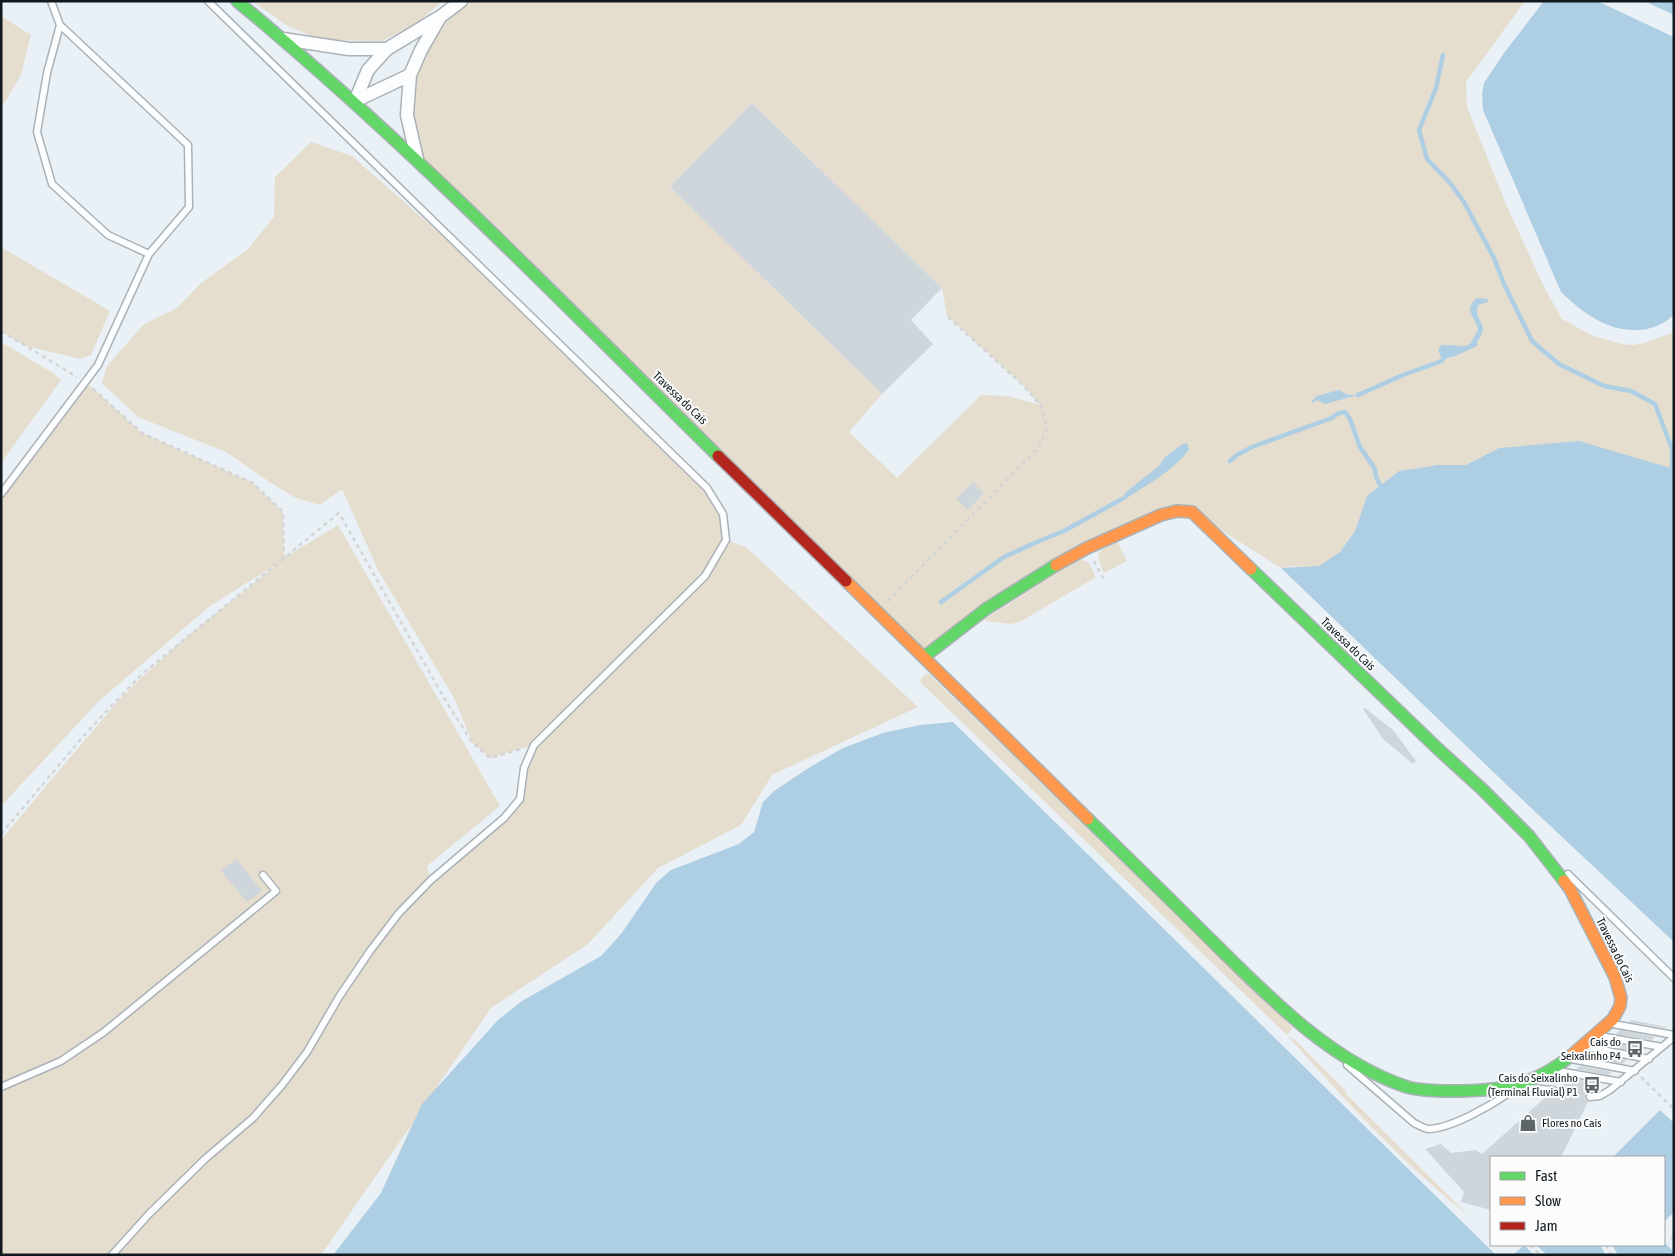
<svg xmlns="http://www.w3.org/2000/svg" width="1675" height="1256" font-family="'Asap Condensed',sans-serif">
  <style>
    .green { fill: #e5dece; fill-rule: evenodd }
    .water { fill: #aecee4 }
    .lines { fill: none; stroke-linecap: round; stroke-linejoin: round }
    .stream { stroke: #aecee4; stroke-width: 4.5 }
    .building { fill: #ced6dc }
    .lane-casing { stroke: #aab2b7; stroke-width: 9 }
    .street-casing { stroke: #aab2b7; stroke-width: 15 }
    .fast-casing { stroke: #aab2b7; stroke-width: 14 }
    .slow-casing { stroke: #aab2b7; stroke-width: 14 }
    .jam-casing { stroke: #aab2b7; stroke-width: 14 }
    .path { stroke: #d2d4d6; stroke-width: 2.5; stroke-dasharray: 4 4; stroke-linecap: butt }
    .lane { stroke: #fcfdfe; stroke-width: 6 }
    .street { stroke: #fcfdfe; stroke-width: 12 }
    .fast { stroke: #63d668; stroke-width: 11 }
    .slow { stroke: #ff974d; stroke-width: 11 }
    .jam { stroke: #b3261e; stroke-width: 11 }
    .labels { text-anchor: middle; stroke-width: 4; stroke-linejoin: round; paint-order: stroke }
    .street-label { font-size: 12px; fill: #10191f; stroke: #fcfcfc }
    .poi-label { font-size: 12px; fill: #10191f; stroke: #fcfcfc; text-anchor: end }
  </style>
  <rect width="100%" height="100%" fill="#e9f1f6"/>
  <path class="green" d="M252,1h191l-27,23 -34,17 -61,-1 -35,-15z
    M461,1h1064l-59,81 1,25 38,95 39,85 18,32 31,17 29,8 10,1 13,-2 29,-11v137h-2l2,471 -379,-374 -14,2 -89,-56 -60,15 -208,130 -507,-498 -10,-44 14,-65zM752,103l190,185 5,28 77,70 16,19 -32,-9 -27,-1 -84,83 -48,-46 33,-38 -212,-207zM1399,471l-57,79 13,-19 12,-35z
    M1,16l30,19 -10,40 -20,34z
    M311,142l41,14 144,127 211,205 16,26 3,26 20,7 172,160 -146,68 -31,50 -83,43 -70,76 -97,64 -55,80 165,-131 154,-125 89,-83 -463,444 31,-69 -91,131h-320v-415l66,-79 52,-61 21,-21 43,-39 96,-77 -69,43 -111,95 -98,105v-312l85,-112 56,51 111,50 30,29 1,46 54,-33 162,281 -73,60 4,13 73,-61 16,-19 4,-31 9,-23 -43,13 -18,-16 -18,-44 -76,-128 -36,-81 -22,16 -24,-7 -25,-15 -45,-31 -88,-35 -36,-34 5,-17 37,-42 33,-16 23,-24 48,-35 26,-32 1,-40z
    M1,247l109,64 -19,44 -11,4 -54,-13 -25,-15z
    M1,342l52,31 8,7 -60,83z
    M1117,541l10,20 -23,12c-10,-21 -7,-21 13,-32z
    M1081,559l8,4 7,14 -76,45 -10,2 -24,-3v-4z
    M928,673l365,355 -6,7 9,6 49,49 2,5 122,121c-67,-53 -125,-117 -182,-181l-367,-353 2,-5z"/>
  <path class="water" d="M1544,1h53l77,36v277c-6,8 -18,13 -27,15 -35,6 -62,-14 -86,-37l-78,-182 -1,-16 2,-11 20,-30z
    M1644,1h30v14z
    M1477,298l11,1v3l-10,3c-5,18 14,17 -1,37v4l-24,11h-3l-8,4 -4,-12 4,-4 23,1 5,-2 8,-14c-2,-14 -16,-19 -1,-32z
    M1339,390l9,5h10l-33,9 -8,-4 -5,3 -1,-1 6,-6z
    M1579,441l95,28v473l-163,-153 -230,-221 38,-2 21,-14 15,-21 12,-35 32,-25 40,-6h27l33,-17z
    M1184,443l4,1 1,6c-17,22 -43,35 -65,50l-2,-1 4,-7 33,-26 6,-9z
    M953,722l543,533h-1163l48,-62 41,-89 76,-84 24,-19 79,-45 20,-22 36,-52 14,-12 68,-26 15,-12 9,-30 11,-11 36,-24 33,-19 40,-15 37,-8z
    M1660,1110l14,13v89l-10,10v-65h-51z
    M1664,1242l10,10v3h-56l-6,-10h52z
    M1524,1245l10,10h-21z
    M1536,1245h64l6,10h-59z"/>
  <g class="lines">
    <path class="stream" d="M1443,55l-7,33 -17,42 8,29 24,25 13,18 30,56 10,26 28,57 27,23 45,22 27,5 24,13 17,45v20
      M1358,395l45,-20 39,-14
      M1230,461l7,-6 15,-8 80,-29 5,-4 8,-2 5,7 10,28 15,22 1,8 4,8
      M941,602l63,-45 35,-16 25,-10 58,-32"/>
  </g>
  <path class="building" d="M752,103l190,185 -31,32 22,24 -51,50 -212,-207z
    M973,482l11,11 -16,17 -12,-11z
    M1365,708l28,22 23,31 -3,3 -30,-25 -20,-30z
    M236,859l26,32 -15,11 -26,-31z
    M1631,1020l36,7 -2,1 -36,-6z
    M1620,1030l35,7 -4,3 -35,-6z
    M1606,1042l35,6 -4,4 -34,-7z
    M1594,1054l33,6 -5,4 -33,-7z
    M1580,1066l32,6 -3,3 -33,-6z
    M1567,1078l32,5 -6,9 -7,3 -1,3 3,4 -27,55h-70v53l-30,-8 3,-10 -39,-43 16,-5 10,9 25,-3 6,4 66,-59 9,-2v-6z"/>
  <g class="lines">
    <g class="lane-casing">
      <path id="lane" d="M51,1l9,24 128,120 1,62 -40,47 -41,-19 -56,-51 -15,-52 10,-59 13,-48
        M1,494l97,-129 51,-111
        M1568,874l106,104
        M1613,1024l61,11
        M1600,1036l62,11
        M1586,1047l63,12
        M1571,1059l64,12
        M1347,1065l67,58c5,2 10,6 15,6 23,-1 61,-23 80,-36
        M1558,1071l63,11
        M1,1087l60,-26 43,-29 172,-141 -13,-16
        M1529,1088l24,2
        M1590,1097l10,-1 10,-6 64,-53
        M112,1255l37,-41 56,-55 48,-41 29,-33 25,-33 32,-55 31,-46 29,-38 32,-33 73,-62 16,-19 4,-31 10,-23 171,-169 21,-36 -3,-26 -16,-26 -499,-487"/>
    </g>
    <g class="street-casing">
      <path id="street" d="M283,39l66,10h38
        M355,101l13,-31 19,-21 51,-31
        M355,101l55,-26
        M417,159l-10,-44 3,-40 11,-25 19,-33 21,-16"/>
    </g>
    <g class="fast-casing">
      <path id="fast" d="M237,1c170,141 324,300 481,455
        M1251,569l186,179 46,42 46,46 35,45
        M924,657l62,-48 70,-44
        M1088,819c40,39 81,79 121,119 57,56 120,123 198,149 14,4 30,4 45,4 50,0 80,-4 120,-36"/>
    </g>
    <g class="slow-casing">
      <path id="slow" d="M1056,565l31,-17 74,-33 16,-4 15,1 59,57
        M846,581l242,238
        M1564,881l6,8 45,88 6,21 -1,8 -7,13 -41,36"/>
    </g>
    <g class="jam-casing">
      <path id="jam" d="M718,456l128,125"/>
    </g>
    <path class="path" d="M1,331l76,46
      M93,389l49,44 111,50 30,29 1,46
      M1094,561l11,21
      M888,601l151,-154 8,-19 -6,-22 -17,-20 -77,-70
      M1,834l85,-101 55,-58 198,-162 108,190 25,39 18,16 31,-9
      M1641,1077l33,32
      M1671,1239l3,-3
      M1530,1245l10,10
      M1606,1245l5,10"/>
    <use href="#lane" class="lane"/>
    <use href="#street" class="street"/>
    <use href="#fast" class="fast"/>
    <use href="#slow" class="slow"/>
    <use href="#jam" class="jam"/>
  </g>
  <defs>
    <g id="bus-bare" transform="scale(1.35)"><path d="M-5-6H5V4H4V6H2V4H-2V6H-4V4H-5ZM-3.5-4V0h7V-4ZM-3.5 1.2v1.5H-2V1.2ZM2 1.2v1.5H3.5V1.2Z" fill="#5c656a" stroke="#fcfcfc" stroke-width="2.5" paint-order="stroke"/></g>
    <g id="shop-bare" transform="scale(1.35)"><path d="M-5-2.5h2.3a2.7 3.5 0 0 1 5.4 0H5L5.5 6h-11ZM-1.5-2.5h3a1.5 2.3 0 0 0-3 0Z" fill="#5c656a" stroke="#fcfcfc" stroke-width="2.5" paint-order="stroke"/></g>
  </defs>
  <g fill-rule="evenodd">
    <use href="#bus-bare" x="1635" y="1049"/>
    <use href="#bus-bare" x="1592" y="1085"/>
    <use href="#shop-bare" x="1528" y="1123"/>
  </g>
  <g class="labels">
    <g class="street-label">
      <text transform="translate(680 398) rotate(44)" y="4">Travessa do Cais</text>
      <text transform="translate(1348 644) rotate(44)" y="4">Travessa do Cais</text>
      <text transform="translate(1615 950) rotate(64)" y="4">Travessa do Cais</text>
    </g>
    <g class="poi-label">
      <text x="1621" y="1046">Cais do<tspan x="1621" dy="14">Seixalinho P4</tspan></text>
      <text x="1578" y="1082">Cais do Seixalinho<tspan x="1578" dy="14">(Terminal Fluvial) P1</tspan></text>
      <text x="1542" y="1127" text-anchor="start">Flores no Cais</text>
    </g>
  </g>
  <rect width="1675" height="1256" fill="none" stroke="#10191f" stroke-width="5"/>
  <rect x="1490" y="1156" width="175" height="90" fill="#fcfcfc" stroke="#9ea1a4"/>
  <rect x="1500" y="1172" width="25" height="8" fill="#63d668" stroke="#9ea1a4"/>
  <text x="1535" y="1181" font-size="15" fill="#10191f">Fast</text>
  <rect x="1500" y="1197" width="25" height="8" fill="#ff974d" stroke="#9ea1a4"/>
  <text x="1535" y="1206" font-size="15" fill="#10191f">Slow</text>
  <rect x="1500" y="1222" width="25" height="8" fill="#b3261e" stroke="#9ea1a4"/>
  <text x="1535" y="1231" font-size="15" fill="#10191f">Jam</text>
</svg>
